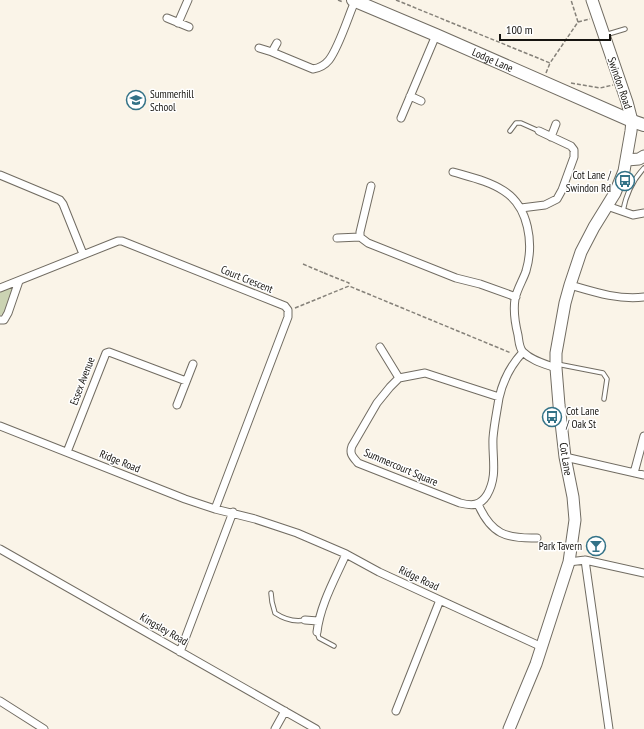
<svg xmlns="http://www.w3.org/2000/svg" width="644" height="729" font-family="'PT Sans Narrow',sans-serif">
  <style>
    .green { fill: #cbd3b3 }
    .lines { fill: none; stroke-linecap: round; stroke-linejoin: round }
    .lane-casing { stroke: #716c62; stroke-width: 5.5 }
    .street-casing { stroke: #716c62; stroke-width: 9 }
    .secondary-casing { stroke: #716c62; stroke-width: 13 }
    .primary-casing { stroke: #716c62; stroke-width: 14 }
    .path { stroke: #858179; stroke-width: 1.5; stroke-dasharray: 4 2; stroke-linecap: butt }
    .lane { stroke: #fff; stroke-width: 3.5 }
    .street { stroke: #fff; stroke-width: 7 }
    .secondary { stroke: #fff; stroke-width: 11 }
    .primary { stroke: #fff; stroke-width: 12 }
    .labels { text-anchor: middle; stroke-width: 3; stroke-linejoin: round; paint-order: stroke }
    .street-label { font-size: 11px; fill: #161410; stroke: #fff }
    .poi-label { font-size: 11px; fill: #161410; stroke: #fff; text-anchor: start }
  </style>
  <rect width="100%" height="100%" fill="#faf4e8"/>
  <path class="green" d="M12,286c1,10 -4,24 -12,30v-25z"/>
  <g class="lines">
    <g class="lane-casing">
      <path id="lane" d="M605,35l20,-6
        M510,131l6,-8h5l18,8
        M623,211c3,-17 9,-30 21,-43
        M557,364l46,9 4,6 -3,20
        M271,593l1,9 3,11c9,6 20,9 30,7
        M317,632l2,6 15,8"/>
    </g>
    <g class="street-casing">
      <path id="street" d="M167,18l22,9
        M178,23l10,-23
        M259,48l13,4 41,17c6,-1 12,-4 16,-9 10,-13 19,-43 26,-59
        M272,52l5,-9
        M410,96l11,5
        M401,118l35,-83
        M551,137l5,-13
        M453,172c17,5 36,9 51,19 25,16 30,53 22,80 -3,9 -9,18 -11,28 -2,13 0,24 3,36 1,6 1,13 5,17 9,9 22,12 33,16
        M0,175l60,25 3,4 20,50
        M607,206l26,9 11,-2
        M521,208l24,-3 12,-6 5,-9 12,-33v-7l-3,-4 -32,-15
        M360,237v-5l11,-46
        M337,238l23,-1 8,6 88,35 24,6 36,13
        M570,285c24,7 48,15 74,12
        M0,288l118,-47h4l163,65 3,4v7l-73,192
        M0,320h4l4,-7 11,-32
        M380,347l19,31
        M499,397l-74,-24 -26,5 -9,9 -13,16 -25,43c-3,8 1,11 6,17l102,40c12,3 20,3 27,-8 11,-19 5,-37 6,-57 1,-13 4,-27 6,-40 4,-18 12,-33 24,-46
        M177,405l16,-41
        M0,426l185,73 30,10 40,10 42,14 49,21 33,18 163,75
        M67,452l39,-99 3,-1 77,29
        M565,457l79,18
        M634,473l10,-37
        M478,504c13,30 28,35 59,34
        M0,549l316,180
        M585,560l24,169
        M569,562l16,-2 59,13
        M305,620l13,1
        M317,632c3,-27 18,-53 29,-78
        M180,652l53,-140
        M0,701l44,28
        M396,711l44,-111
        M275,729l10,-18"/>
    </g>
    <g class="secondary-casing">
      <path id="secondary" d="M627,160l12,-1 5,-3
        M509,729l27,-65 33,-102 6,-42 -2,-23 -8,-40 -6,-52 -3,-37v-15l9,-50 5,-18 11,-33 13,-25 21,-34 9,-22 7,-40 1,-10 -5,-19 -35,-102"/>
    </g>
    <g class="primary-casing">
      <g id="primary">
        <path id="s1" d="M353,0l83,35 196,86 12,4"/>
      </g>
    </g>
    <path class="path" d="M338,0l5,2
      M396,0l154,63 28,-41 -7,-22
      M578,22l12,-3
      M546,73l4,-10
      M571,83l29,5 13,-3
      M303,264l21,9 1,-1
      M324,273l25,10 -1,2
      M295,308l54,-22 162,67"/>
    <use href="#lane" class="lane"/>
    <use href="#street" class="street"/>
    <use href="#secondary" class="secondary"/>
    <use href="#primary" class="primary"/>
  </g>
  <defs>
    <g id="school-ring" transform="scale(1)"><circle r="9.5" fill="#fff" stroke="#337287" stroke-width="1.5"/><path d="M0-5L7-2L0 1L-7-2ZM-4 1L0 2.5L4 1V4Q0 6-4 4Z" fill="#337287"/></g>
    <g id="bus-ring" transform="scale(1)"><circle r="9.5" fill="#fff" stroke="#337287" stroke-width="1.5"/><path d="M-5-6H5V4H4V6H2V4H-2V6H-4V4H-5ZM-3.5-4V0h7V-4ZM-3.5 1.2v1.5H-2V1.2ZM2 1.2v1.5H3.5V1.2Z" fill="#337287"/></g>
    <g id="bar-ring" transform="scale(1)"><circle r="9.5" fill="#fff" stroke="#337287" stroke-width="1.5"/><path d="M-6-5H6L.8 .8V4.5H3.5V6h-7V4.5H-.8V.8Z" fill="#337287"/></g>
  </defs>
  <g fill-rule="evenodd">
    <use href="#school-ring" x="136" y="100"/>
    <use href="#bus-ring" x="625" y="181"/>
    <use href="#bus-ring" x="552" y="417"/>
    <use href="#bar-ring" x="596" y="546"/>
  </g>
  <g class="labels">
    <g class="street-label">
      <text dy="4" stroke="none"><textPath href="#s1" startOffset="152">Lodge Lane</textPath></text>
      <text transform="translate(620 83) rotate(71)" y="4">Swindon Road</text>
      <text transform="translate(247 279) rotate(22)" y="4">Court Crescent</text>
      <text transform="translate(82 381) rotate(-69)" y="4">Essex Avenue</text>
      <text transform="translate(566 459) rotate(81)" y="4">Cot Lane</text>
      <text transform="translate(120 461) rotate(22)" y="4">Ridge Road</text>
      <text transform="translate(401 467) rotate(23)" y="4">Summercourt Square</text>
      <text transform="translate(419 578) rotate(25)" y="4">Ridge Road</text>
      <text transform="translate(164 629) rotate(30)" y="4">Kingsley Road</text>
    </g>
    <g class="poi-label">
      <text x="150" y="98">Summerhill<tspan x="150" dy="13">School</tspan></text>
      <text x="611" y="179" text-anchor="end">Cot Lane /<tspan x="611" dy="13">Swindon Rd</tspan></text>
      <text x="566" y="415">Cot Lane<tspan x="566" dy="13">/ Oak St</tspan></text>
      <text x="582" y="550" text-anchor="end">Park Tavern</text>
    </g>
  </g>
  <path d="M500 34v6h110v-6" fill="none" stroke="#161410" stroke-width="2"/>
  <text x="506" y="34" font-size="12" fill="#161410" stroke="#ffffff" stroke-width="3" paint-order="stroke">100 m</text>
</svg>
